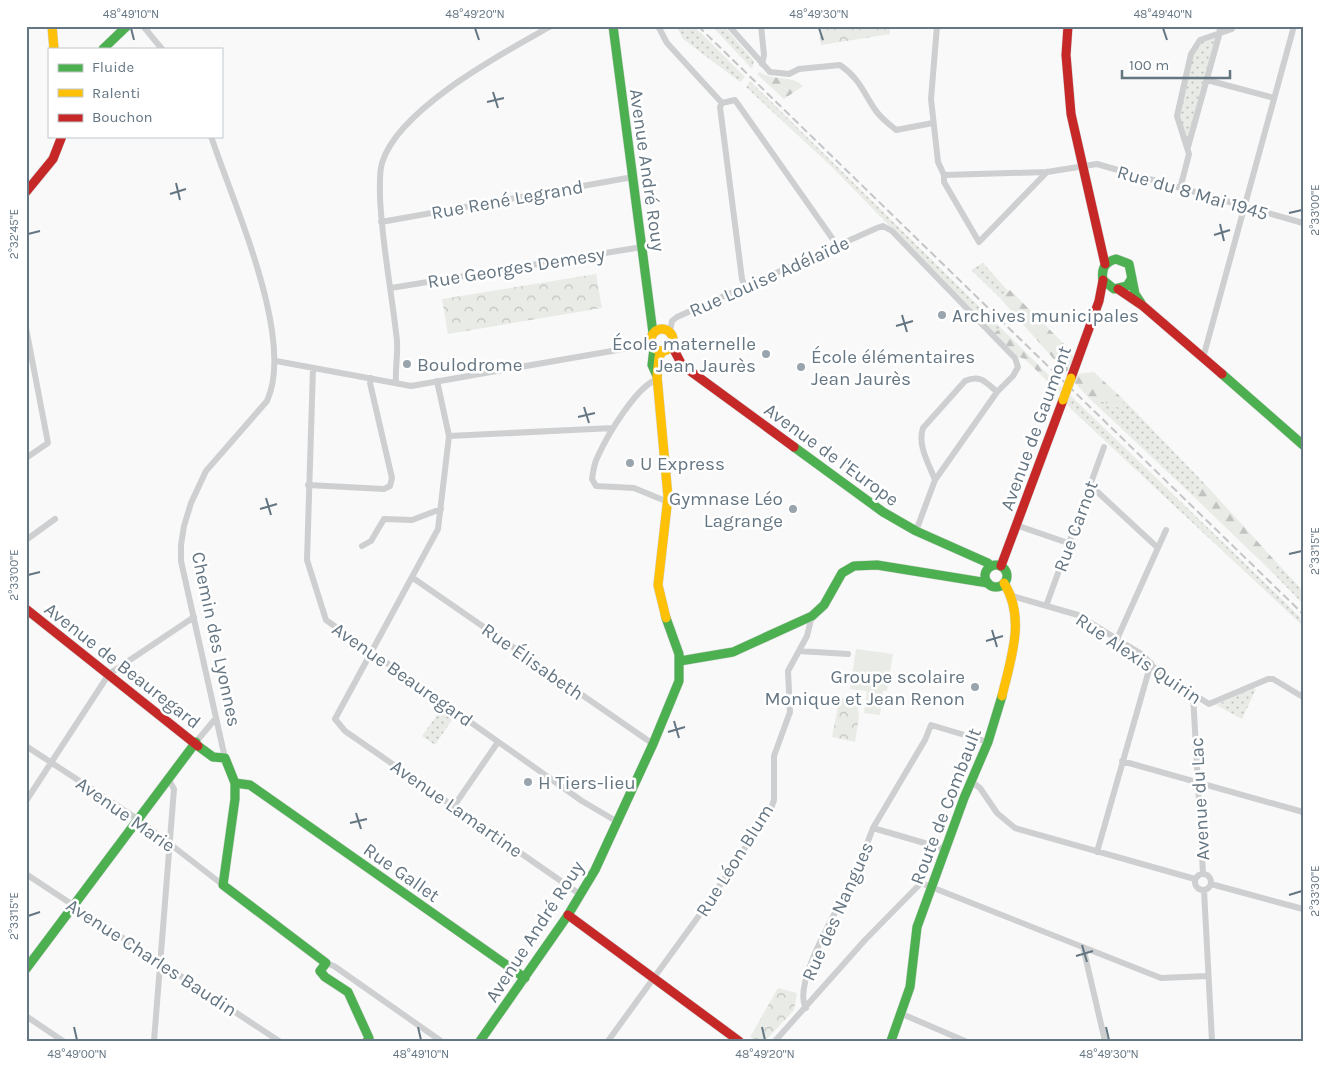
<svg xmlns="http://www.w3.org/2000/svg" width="1329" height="1067" font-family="Karla,sans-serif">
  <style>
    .grass { fill: url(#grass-dots) }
    .forest { fill: url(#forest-firs) }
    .park { fill: url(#park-crowns) }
    .pitch { fill: #e8ebe6 }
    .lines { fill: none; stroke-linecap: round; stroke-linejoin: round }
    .fast-casing { stroke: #d5d6d7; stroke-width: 10 }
    .slow-casing { stroke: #d5d6d7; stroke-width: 10 }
    .jam-casing { stroke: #d5d6d7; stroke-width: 10 }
    .street { stroke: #cecfd0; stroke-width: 6 }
    .fast { stroke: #4caf50; stroke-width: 9 }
    .slow { stroke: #ffc107; stroke-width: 9 }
    .jam { stroke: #c62828; stroke-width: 9 }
    .rail { stroke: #c3c5c6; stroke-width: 2; stroke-dasharray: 8 4; stroke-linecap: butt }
    .slow-bridge-casing { stroke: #d5d6d7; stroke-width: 10; stroke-linecap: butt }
    .slow-bridge { stroke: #ffc107; stroke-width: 9 }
    .ticks { fill: none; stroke: #657683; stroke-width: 2 }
    .poi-dot { fill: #99a4ac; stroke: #fff; stroke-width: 2 }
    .labels { text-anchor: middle; stroke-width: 5; stroke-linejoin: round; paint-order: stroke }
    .street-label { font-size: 19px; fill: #657683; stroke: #fff }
    .poi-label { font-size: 19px; fill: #657683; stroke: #fff; text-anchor: start }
    .neatline { fill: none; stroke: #657683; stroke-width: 2 }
    .ticks-label { font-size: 12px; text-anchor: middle; fill: #657683 }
  </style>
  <defs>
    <pattern id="grass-dots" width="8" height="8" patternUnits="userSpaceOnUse" patternTransform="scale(1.25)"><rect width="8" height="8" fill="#e8ebe6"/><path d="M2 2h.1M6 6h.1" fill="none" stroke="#c0c3c0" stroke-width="1.8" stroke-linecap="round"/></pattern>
    <pattern id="forest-firs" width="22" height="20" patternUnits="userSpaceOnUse" patternTransform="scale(1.25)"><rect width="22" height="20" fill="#e8ebe6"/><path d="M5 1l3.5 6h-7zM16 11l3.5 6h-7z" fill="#c0c3c0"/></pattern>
    <pattern id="park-crowns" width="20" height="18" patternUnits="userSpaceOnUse" patternTransform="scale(1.25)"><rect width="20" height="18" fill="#e8ebe6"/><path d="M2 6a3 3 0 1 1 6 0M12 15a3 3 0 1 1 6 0" fill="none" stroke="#c0c3c0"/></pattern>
  </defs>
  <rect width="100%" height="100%" fill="#f9f9f9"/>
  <path class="grass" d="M676,26h18l51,51 -5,5 -57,-43z
    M712,26h12l30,35 -2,8z
    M1220,32l-32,115 -11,-31 14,-62 9,-14z
    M750,81l251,247 -7,5 -162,-166 -86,-80z
    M983,263l25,28 -8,7 -29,-28z
    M1070,395l217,209 16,17v5l-231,-216 -6,-7z
    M1087,396l33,12 4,-8 81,84 -13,11z
    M1278,564l25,27v13l-30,-31z
    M1254,688l2,1 -14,30 -26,-14z
    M442,708l12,9 -19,28 -13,-9z"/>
  <path class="forest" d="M760,72c13,9 32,3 43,14l-19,13 -27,-25z
    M1010,290l55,55 9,13 -8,15 -66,-75z
    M1001,328l61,60 -3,5 -34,-34 -7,-2 -24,-24z
    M1094,372l30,28 -4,8 -33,-12 -13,-14 3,-8z
    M1205,484l73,80 -5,9 -81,-78z"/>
  <path class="park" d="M818,26h72v8l-69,11z
    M596,274l6,34 -154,26 -6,-35z
    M840,697l17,4 2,16 -4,25 -23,-5z
    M778,988l19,5 -3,17 -27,29 -11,2 -6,-4z"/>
  <path class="pitch" d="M856,649l37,5 -6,37h-4l-3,24 -16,-2 3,-22 -17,-2z"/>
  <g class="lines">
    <g class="fast-casing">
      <path id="fast" d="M613,26l40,307
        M103,49l24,-23
        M1132,278l-5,8 -13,3 -11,-9c-2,-11 2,-18 13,-21l13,5 6,30 6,9
        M654,348l-2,17 5,11
        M1222,374l81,71
        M794,447l89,65 33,19 72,32 2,3
        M985 576a11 11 0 1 1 22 0a11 11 0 1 1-22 0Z
        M680,661l53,-9 79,-36 12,-11 18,-32 12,-7 23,-1 111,18
        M198,746l15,11 12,1 10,25v16l-12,86 103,78 -6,8 5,6 23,15 21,46 -2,3
        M235,783l15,2 275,193
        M26,969l170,-227
        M480,1041l88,-126 27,-45 58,-126 26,-63v-27l-13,-36
        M891,1041l19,-54 7,-60 47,-129 24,-56 14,-46"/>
    </g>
    <g class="slow-casing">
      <path id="slow" d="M52,26l2,23
        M651 340a11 11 0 1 1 22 0a11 11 0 1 1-22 0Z
        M662,352l-3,5 -2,19 11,121 -10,88 8,33
        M1002,696c9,-38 24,-78 2,-113"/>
    </g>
    <g class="jam-casing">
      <path id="jam" d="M1068,26l-2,29 5,59 34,150
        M26,192l27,-33 9,-23
        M1118,289l25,17 79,68
        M672,346l10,19 112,82
        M1071,378l28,-77 4,-21
        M1001,566l62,-166
        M26,609l172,137
        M568,915l171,126"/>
    </g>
    <path class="street" d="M143,26l19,23
      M658,26l9,17 55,60
      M729,26l41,46 19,2 10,-5 41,-4c20,14 23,27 36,46 5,7 13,13 20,19l37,-7
      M761,26l3,29 -2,9
      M937,26l-6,73 7,63 6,13v7l35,60 68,-70
      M26,27l4,-1
      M1207,80l67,18
      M722,103l13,-3 102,145
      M722,103l-2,4 22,172 3,8
      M211,136c21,65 85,202 56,265l-61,70 -15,32 -7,23 -3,19v16l44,197
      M1188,147l32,-115 -1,-6
      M944,175l103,-3 50,-8 206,59
      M1181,185l8,-31 -12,-38 14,-62 9,-14 32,-11v-3
      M381,222l252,-45
      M391,288l251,-41
      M26,328l22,115 -22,15
      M670,331l2,-10 5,-4 200,-89 6,-2 9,5 116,120 7,7 3,9 -5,9 -16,16 -62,88 -19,51
      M1203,358l91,-332
      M276,361l135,25 241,-42
      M313,368l-6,192 19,60 256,181 34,20
      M658,379c-21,6 -51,57 -60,77 -4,7 -5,16 -6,23l4,7 38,2 34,14
      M437,381l12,55 -11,93 -103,190 10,12 236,164
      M396,383c-1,-14 2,-28 1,-42 -5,-48 -15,-96 -17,-144 0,-10 -1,-24 2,-34 16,-54 121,-110 169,-137
      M449,436l164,-8
      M935,480c-6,-16 -18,-35 -12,-52l42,-47c15,-7 21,1 32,11
      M308,485l76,4 6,-3 2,-8 -22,-95 1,-5
      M1090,485l68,63
      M1016,525l52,18
      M26,540l29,-21
      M362,546l9,-5 13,-22 28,1 29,-11
      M413,578l240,166
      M1012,596l66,19 65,40 15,17 51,32 59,-25h5l30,18
      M1046,606l58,-159
      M1117,639l49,-109
      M799,651l49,3
      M1193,695l10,178
      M196,742l20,-24
      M26,746l113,74 84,65
      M1122,761l181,51
      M972,782l8,6 17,25 18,15 180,51
      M26,801l83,-127 85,-57
      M454,806l44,-64
      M873,828l52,-88 6,-15 57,17
      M1097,852l54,-189
      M1195 882a8 8 0 1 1 16 0a8 8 0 1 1-16 0Z
      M26,874l253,167
      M1211,884l92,25
      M1204,890l8,151
      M1083,947l22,94
      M326,963l8,3 107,75
      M806,1008c-14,-23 29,-94 40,-116 11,-21 19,-43 27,-64l72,21
      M902,1014l63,27
      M26,1016l37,25
      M154,1041l20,-252 -5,-9
      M608,1041l98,-135 65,-97 3,-9v-44l16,-44 -2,-41 19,-35 5,-20
      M775,1041l90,-101 56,-57 240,95 47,-2"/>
    <use href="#fast" class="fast"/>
    <use href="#slow" class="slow"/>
    <use href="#jam" class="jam"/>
    <path class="rail" d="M698,26l605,588"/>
    <g class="slow-bridge-casing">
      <path id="slow-bridge" d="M1063,400l8,-22"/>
    </g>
    <use href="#slow-bridge" class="slow-bridge"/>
  </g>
  <path class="ticks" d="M131,28l3,12M475,28l4,12M819,28l4,12M1163,28l4,12M493,92l5,16M487,102l17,-4M176,183l4,17M170,194l16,-5M1289,213l13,-3M1220,224l4,17M28,234l12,-3M1214,235l16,-5M902,315l5,17M896,326l17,-5M584,407l5,16M578,417l17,-4M266,498l5,17M260,509l17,-5M1289,554l13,-3M28,575l12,-3M992,630l5,17M986,641l17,-5M674,721l5,17M668,732l17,-5M356,813l5,16M350,823l17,-4M1289,895l13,-4M28,916l12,-4M1082,945l5,17M1076,956l17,-5M74,1027l3,13M418,1027l3,13M762,1027l3,13M1106,1027l3,13"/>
  <g class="poi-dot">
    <circle cx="942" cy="315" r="5"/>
    <circle cx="766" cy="354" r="5"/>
    <circle cx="407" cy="364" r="5"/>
    <circle cx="801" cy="367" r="5"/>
    <circle cx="630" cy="463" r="5"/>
    <circle cx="793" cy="509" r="5"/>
    <circle cx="975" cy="687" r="5"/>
    <circle cx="528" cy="782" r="5"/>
  </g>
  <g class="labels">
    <g class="street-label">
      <text transform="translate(648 170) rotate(82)" y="7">Avenue André Rouy</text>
      <text transform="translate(1193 192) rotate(16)" y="7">Rue du 8 Mai 1945</text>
      <text transform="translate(507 199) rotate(-10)" y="7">Rue René Legrand</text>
      <text transform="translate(516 267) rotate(-9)" y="7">Rue Georges Demesy</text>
      <text transform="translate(769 276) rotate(-24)" y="7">Rue Louise Adélaïde</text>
      <text transform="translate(1035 428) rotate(-70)" y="7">Avenue de Gaumont</text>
      <text transform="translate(832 454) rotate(36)" y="7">Avenue de l'Europe</text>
      <text transform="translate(1075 526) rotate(-70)" y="7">Rue Carnot</text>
      <text transform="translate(217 639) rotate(78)" y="7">Chemin des Lyonnes</text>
      <text transform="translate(1139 658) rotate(34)" y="7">Rue Alexis Quirin</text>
      <text transform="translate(533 661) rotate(35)" y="7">Rue Élisabeth</text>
      <text transform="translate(123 665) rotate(38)" y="7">Avenue de Beauregard</text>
      <text transform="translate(403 674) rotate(35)" y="7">Avenue Beauregard</text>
      <text transform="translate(1199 799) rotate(-93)" y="7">Avenue du Lac</text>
      <text transform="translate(945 806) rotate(-69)" y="7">Route de Combault</text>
      <text transform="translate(457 808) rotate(35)" y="7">Avenue Lamartine</text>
      <text transform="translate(126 814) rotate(35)" y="7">Avenue Marie</text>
      <text transform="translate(734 860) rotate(-58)" y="7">Rue Léon Blum</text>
      <text transform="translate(402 872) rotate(35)" y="7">Rue Gallet</text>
      <text transform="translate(837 911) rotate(-66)" y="7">Rue des Nangues</text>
      <text transform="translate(534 931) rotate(-57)" y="7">Avenue André Rouy</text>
      <text transform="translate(152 957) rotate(33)" y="7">Avenue Charles Baudin</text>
    </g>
    <g class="poi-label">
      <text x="952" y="322">Archives municipales</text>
      <text x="756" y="350" text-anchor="end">École maternelle<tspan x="756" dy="22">Jean Jaurès</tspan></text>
      <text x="811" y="363">École élémentaires<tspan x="811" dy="22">Jean Jaurès</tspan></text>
      <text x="417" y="371">Boulodrome</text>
      <text x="640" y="470">U Express</text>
      <text x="783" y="505" text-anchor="end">Gymnase Léo<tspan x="783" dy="22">Lagrange</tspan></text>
      <text x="965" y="683" text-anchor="end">Groupe scolaire<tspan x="965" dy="22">Monique et Jean Renon</tspan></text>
      <text x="538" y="789">H Tiers-lieu</text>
    </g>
  </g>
  <rect width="1329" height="1067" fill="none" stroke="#ffffff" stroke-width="55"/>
  <rect x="48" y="48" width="175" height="90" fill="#ffffff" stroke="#c1c8cd"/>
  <rect x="58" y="64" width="25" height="8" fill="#4caf50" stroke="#c1c8cd"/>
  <text x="92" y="72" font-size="15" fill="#657683">Fluide</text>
  <rect x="58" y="89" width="25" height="8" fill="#ffc107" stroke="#c1c8cd"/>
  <text x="92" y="98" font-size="15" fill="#657683">Ralenti</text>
  <rect x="58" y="114" width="25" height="8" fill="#c62828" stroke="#c1c8cd"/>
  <text x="92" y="122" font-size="15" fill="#657683">Bouchon</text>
  <path d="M1122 70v8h108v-8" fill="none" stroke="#657683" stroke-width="2.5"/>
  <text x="1129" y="70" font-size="15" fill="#657683" stroke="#ffffff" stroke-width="4" paint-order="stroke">100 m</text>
  <rect x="28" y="28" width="1274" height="1012" class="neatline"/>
  <g class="ticks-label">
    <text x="131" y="18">48°49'10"N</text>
    <text x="475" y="18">48°49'20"N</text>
    <text x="819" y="18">48°49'30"N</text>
    <text x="1163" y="18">48°49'40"N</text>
    <text transform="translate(1315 210) rotate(-90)" y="4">2°33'00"E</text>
    <text transform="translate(14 234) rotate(-90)" y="4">2°32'45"E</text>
    <text transform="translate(1315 551) rotate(-90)" y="4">2°33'15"E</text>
    <text transform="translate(14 575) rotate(-90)" y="4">2°33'00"E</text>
    <text transform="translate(1315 891) rotate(-90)" y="4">2°33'30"E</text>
    <text transform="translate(14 916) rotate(-90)" y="4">2°33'15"E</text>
    <text x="77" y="1058">48°49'00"N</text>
    <text x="421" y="1058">48°49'10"N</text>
    <text x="765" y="1058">48°49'20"N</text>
    <text x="1109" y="1058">48°49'30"N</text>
  </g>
</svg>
